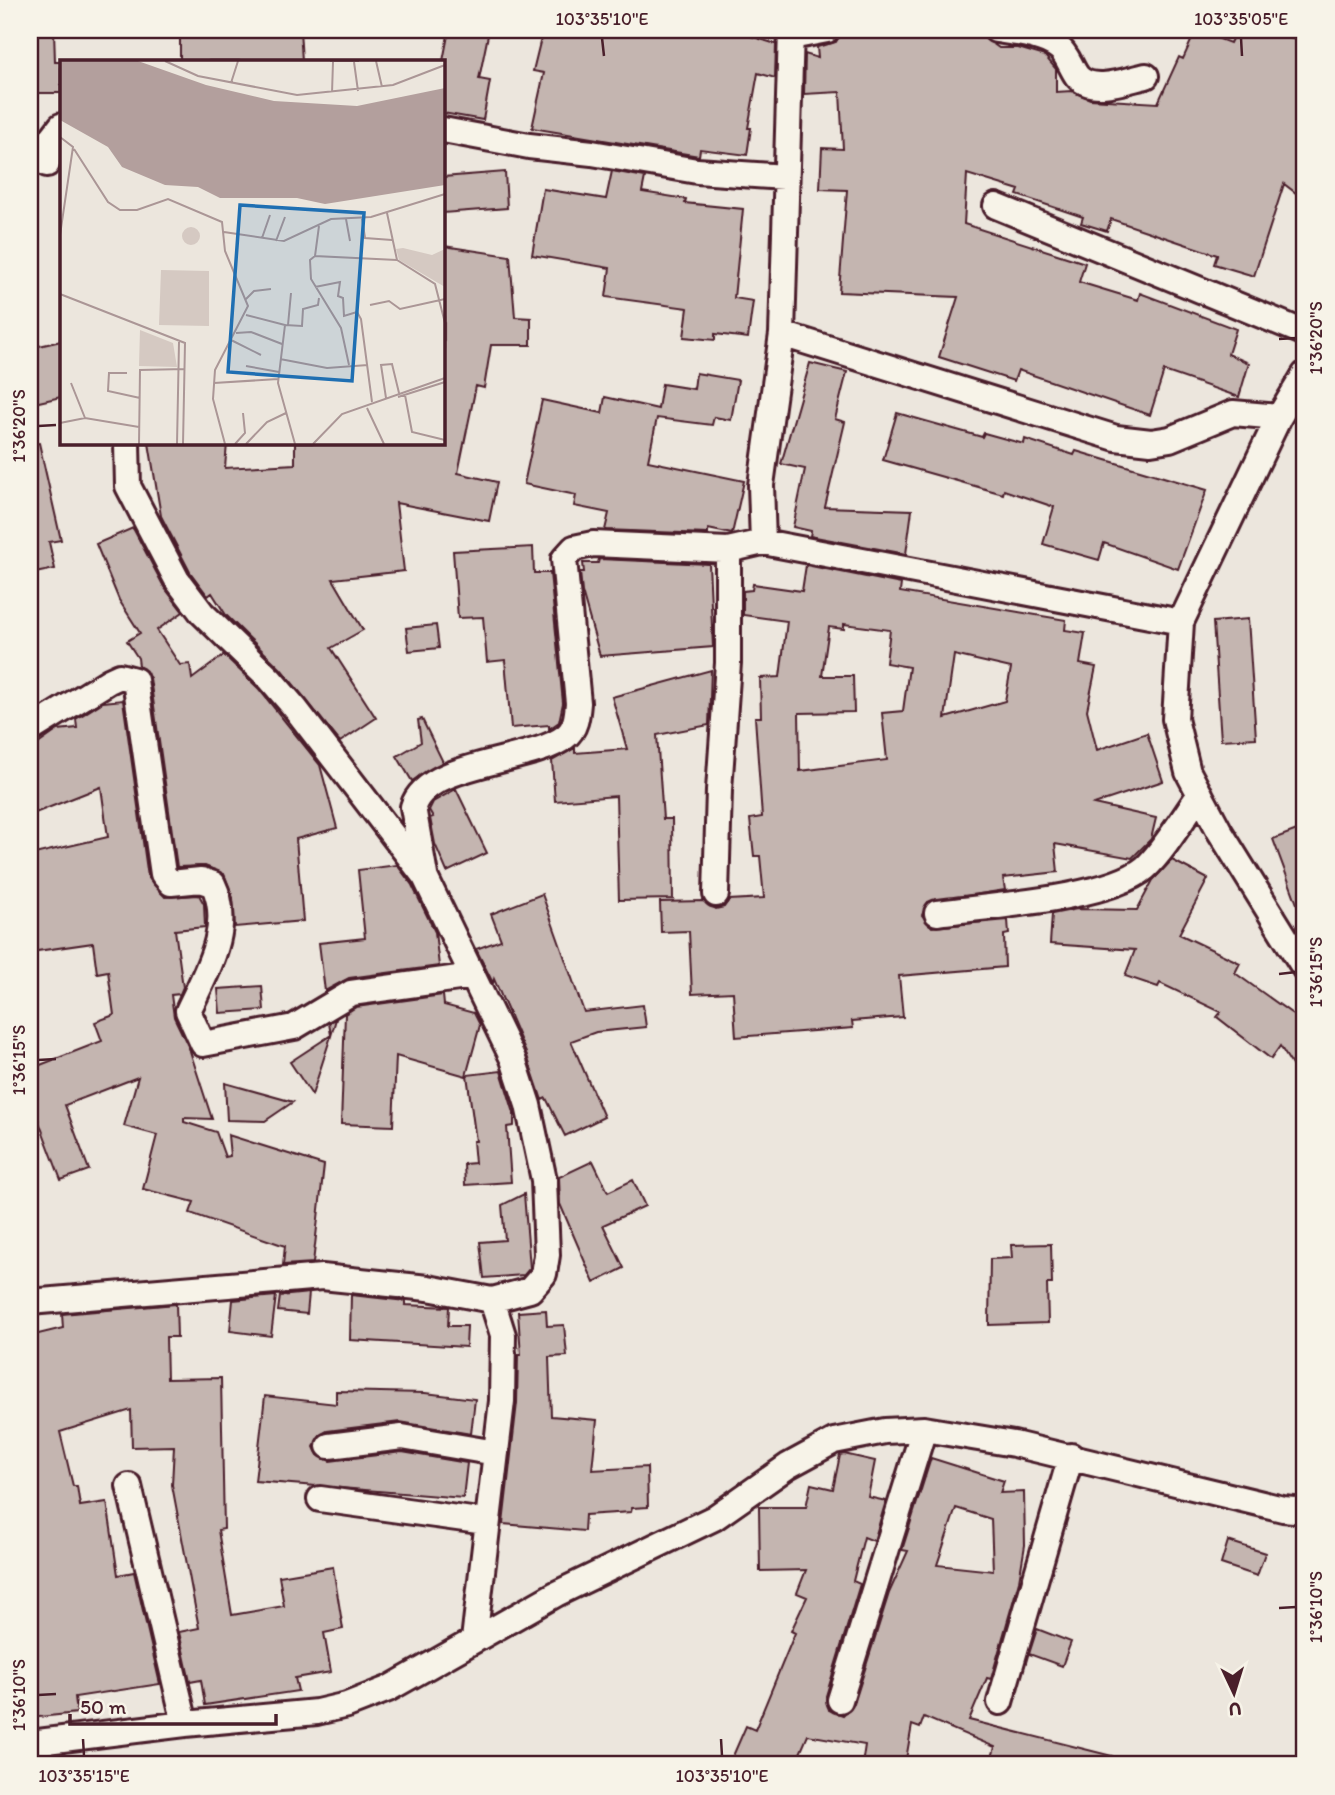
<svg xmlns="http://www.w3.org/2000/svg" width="1335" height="1795" font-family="Itim,sans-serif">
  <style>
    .building { fill: #c4b5b0; stroke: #4a1f2b; stroke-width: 2; fill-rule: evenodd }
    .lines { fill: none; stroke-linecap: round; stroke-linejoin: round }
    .minor-casing { stroke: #4a1f2b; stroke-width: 30 }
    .minor { stroke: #f7f3e8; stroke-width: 24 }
    .ticks { fill: none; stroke: #4a1f2b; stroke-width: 2.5 }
    .inset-road { fill: none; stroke: #ab9696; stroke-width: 2 }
    .view { fill: #1f6fb2; fill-opacity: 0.15; stroke: #1f6fb2; stroke-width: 3.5 }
    .inset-edge { fill: none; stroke: #4a1f2b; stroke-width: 3.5 }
    .neatline { fill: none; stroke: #4a1f2b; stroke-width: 2.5 }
    .ticks-label { font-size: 18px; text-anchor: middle; fill: #4a1f2b }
  </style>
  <rect width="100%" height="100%" fill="#ece6dd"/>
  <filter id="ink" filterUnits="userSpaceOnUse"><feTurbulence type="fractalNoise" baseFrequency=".0143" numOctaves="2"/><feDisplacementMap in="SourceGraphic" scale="14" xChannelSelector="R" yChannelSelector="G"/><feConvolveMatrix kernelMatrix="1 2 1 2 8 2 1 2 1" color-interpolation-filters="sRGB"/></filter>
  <g filter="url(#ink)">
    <path class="building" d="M30,30h24l1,32h6v31h-31z
      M180,30h30v6l55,-1v-5h35l2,31h-122z
      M449,30l39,5 -9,44 11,2 -7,39 -40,-7v-52z
      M543,30h188l45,14 -1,34 -17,-5 -10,55h3l-4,27 -47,-6 -1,7 -167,-28 12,-55 -11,-2z
      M842,30h116l1,7 23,-1 17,12h19l27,8 11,13v23l16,-1 18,8 68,4 21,-46 4,2 13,-29 34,13 6,-13h37l32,13v102l-9,12 9,7v36l-21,-16 -30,92 -40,-12 3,-9 -106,-36 -4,12 -26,-8 2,-6 -66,-22 2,-5 -52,-16 -3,50 121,39 -6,19 59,18 2,-7 96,36 -8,25 21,9 -10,34 -75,-26 -14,44 -132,-45 -4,11 -75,-24 19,-60 -119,-5 8,-102 -27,-1 2,-41 21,1 -3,-57 -36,2 1,-40 13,4 -1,-11 19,-5z
      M612,171l33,6 -3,15 44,7 -1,4 58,6 -9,89 19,3 -5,37 -33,-4v6l-31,-3 4,-29 -82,-11 4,-29 -78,-13 11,-66 63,10z
      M505,172l2,36 -64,5v-36z
      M444,246l66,10 5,61 16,1v27h-40l-7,43 -8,-2 -18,87 39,9 -8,39 -93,-18 8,68 -71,8 30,51 -32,18 45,70 -36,24 -59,-73 -55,-54 -14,-22 -4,3 -18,-24 -29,-56 -12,-73h78l-2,25 70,-4v-21h148z
      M61,341v56l-31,7v-56z
      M810,363l37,9 -12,47 10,3 -20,85 87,3 -6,44 -96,-18 1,-5 -18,-4 12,-58 -24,-5z
      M696,373l42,7 -7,40 -17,-3 -2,8 -55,-7 -9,43 96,20 -12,53 -24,-5v5l-103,-4 4,-17 -35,-7 2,-11 -52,-11 18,-84 60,13 3,-16 53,12 4,-25 32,5z
      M897,413l85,24 2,-4 40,11 1,-5 49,16 2,-4 131,39 -29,79 -74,-26 -5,17 -56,-16 11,-37 -50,-17 -1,4 -120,-34z
      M39,443l22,97 -12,2 6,27 -25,5v-130z
      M133,528l31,59 19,25 -26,18 23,35 10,-1 2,15 32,-24 35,34 61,76 17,63 -41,11 7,82 -68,6 -2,-29 -9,-24 -19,-8 -28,1 -27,-189 -11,-12 -1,-8 -11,-17 13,-8 -21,-33 -23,-56z
      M533,547l1,26h16l13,130 -4,19 -10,7v-4l-38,3 -6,-68 -18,2 -4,-45 -25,1 -5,-67z
      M599,559l110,5 4,83 -113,9 -18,-64 -2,-20h4l-1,-9h15z
      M806,565l95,19 -1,8 166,28 -1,10 20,3 -5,31 16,3 -9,43 10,40 50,-17 16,48 -69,23 62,14 -5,21 -19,19 -77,-14 3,28 -55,6 2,12 -77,12 -6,13 10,12 76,-7 1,14 -5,1 1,32 -106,9 4,41 -51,4 1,7 -117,9 -3,-45 -41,2 -3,-63 -28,1 -1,-30 43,-1 13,8 8,-2 5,-7 35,-2 -4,-42h-6l-4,-37 12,-2 -7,-100h6l-1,-39 20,-1 7,-56 -44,-6v-24l9,-1 1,-6 49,7zM844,624l46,6 -4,33 23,4 -6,44 -21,2 5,47 -87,11 -1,-58 55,-1 -1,-36h-31l7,-49 15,2zM954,655l57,13 -6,33 -60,17z
      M1248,619l8,119 -35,2 -8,-118z
      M436,625l3,23 -30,3 -3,-23z
      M711,670l-2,55 -52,10 6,84h9l1,80 -54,1 -3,-104 -61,5 -3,-40 23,-13v5l52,-4 -15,-52z
      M123,700l25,177 17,20 34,-2 5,9 1,23 -30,3 8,57 -3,7 -9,1 3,22 15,31 23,71 -28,-1v4l32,10 9,25 5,-1 -2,-21 96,30 -11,98 -30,2 2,-19 -95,-33 4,-11 -51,-13 14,-54 -33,-9 14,-49 -73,28 24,65 -28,10 -31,-82v-29l72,-28 -7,-19 19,-7 -6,-44 -11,2 -4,-30 -63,9v-97l78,-18 -7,-50 -71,28v-70l8,-1 20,-14 19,-2 -1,-9 27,-17z
      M422,719l21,43 -31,19 -15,-25 24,-14 -3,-22z
      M456,789l31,64 -40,19 -12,-28 -5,-26 3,-1 -4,-7 4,-8z
      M1305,827v93h-2l-30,-81z
      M1172,860l36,19 -29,55 61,29 -5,10 70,50v63l-25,-40 -9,13 -54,-42 4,-5 -61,-29 -2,4 -33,-11 10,-26 -85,-6 2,-30 25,-5 60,1 16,-30z
      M397,865l15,20 23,47 4,34 -90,12 -24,13 -6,-48 46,-5 -7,-68z
      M542,894l42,118 59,-7 3,22 -50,5 -25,9 33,76 -39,19 -19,-38 -4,2 -16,-47 -32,-74 -1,4 -17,-34 25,-9 -10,-26z
      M262,986l2,24 -44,3 -2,-24z
      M443,995l1,10 30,8 6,12 -14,51 -70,-20 -3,70 -52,-2 4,-110 11,-7z
      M336,1019l-5,17 -19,59 -22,-33 41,-27 -2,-12z
      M501,1071l13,42v13l-7,1 4,55 -46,3 -1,-21 11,-1 -2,-22h3l-9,-66z
      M225,1083l68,19 -28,19 -38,-1z
      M593,1161l15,31 25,-12 12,26 -42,19 21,43 -30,15 -34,-79 -1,-27z
      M524,1194l6,74 -6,7 -40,3 -4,-36 25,-2 -3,-35z
      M1051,1244l1,40h-5l1,39 -59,2 1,-66 22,-1 -1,-13z
      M309,1293l-2,21 -29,-3 2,-15z
      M351,1295l55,6 -1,4 44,2 -1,19h19l-1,21 -116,-7z
      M276,1296l-5,40 -41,-5 3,-31z
      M176,1304l1,33h-11l1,42 54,-1 3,151 -6,1 14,85 52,-9 -5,-30 54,-9 10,62 -19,4 7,39 -36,6 3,13 -93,14 -4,-25 -11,2 -11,-50 20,-4 -27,-143 2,-39 -42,1 -1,-37 -71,22 13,54h4l3,20 27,-4 11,73 16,-3 26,112 -85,13 2,16 -47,5v-382l33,-8 -1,-14z
      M546,1310l1,16 17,-1 3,31 -18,1 2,59 46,4 -5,50 55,-3 1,40 -16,1 -1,4 -46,3 -1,16 -81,-7 14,-121 1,-48h3l-3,-43z
      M336,1391l89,2 50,6 -4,35 -71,-12 -73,9 -7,4 -6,12 4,8 12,6 72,-9 65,11 -4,35 -208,-17 10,-85 71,8z
      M844,1454l31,7 -7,36 18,4 -12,40 -10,-4 -11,44 7,3 -34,112 3,14 14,5 11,-11 35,-111 19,-42 -6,-1 29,-92 73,23 -4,12 24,-1 1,53 -6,36 -28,98 -4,-1 -18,42 143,36 -2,9h-120l5,-18 -71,-30 -4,11 -8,-3 -7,40h-43l3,-20 -57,-10 -13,30h-66l17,-39 9,4 40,-97 -4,-2 16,-34 -10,-4 9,-23 -46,1 -1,-64h47l5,-23 22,5 7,-34zM956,1508l35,11 2,52 -56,-6z
      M1228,1541l37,12 -8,23 -36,-12z
      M1037,1629l34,13 -9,24 -33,-12z"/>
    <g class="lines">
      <g class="minor-casing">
        <path id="minor" d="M791,30l-9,304 -21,151 2,57 418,80
          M996,30c19,3 48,5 63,18 8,6 12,20 18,28 15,18 50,4 69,0
          M791,37l36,-7
          M443,130l86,16 63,7 105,18 88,6
          M47,164l4,-25 10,-13
          M996,206l309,127
          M782,334l334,104 35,4 19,-3 63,-26 46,4
          M1305,374l-26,43 -98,205 -6,97 13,53 32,60 85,137
          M127,443l1,43 49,94 25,33 68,66 25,29 130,169 88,182 15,46 16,75 3,75 -3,19 -14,16 -38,10
          M30,730l79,-49 11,-5 15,4 28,194 8,9 30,-3 12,4c21,43 -7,88 -25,127l15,33 91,-17 57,-34 122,-17
          M425,875l-12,-68c14,-46 119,-44 152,-70 11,-8 12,-22 13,-34l-14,-144 10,-11 19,-4 135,6 35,-8
          M716,894l3,-104 9,-127v-113
          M937,913c50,-7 171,-14 208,-45 18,-16 40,-53 55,-74
          M30,1302l292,-25 106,11 64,12 11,35 -1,66 -28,239
          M329,1446l73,-9 94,16
          M129,1486l56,238
          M320,1499l166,23
          M840,1700l84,-271
          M1000,1702l71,-246
          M30,1743l155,-19 132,-12 30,-7 41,-16 168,-95 158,-76 74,-52 46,-25 51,-10 39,-2 90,15 269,65 22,2"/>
      </g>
      <use href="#minor" class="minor"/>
    </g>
  </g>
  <path class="ticks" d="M602,38l2,18M1241,38l1,18M1279,339l17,-1M38,426l18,-1M1279,974l17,-2M38,1060l18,-1M1279,1608l17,-1M38,1695l18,-1M83,1739l1,17M721,1739l1,17"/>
  <g transform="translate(60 60)">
    <rect width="385" height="385" fill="#ece6dd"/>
    <path d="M122 176a9 9 0 1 1 18 0a9 9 0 1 1-18 0ZM343,188l29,7 13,-6v38l-46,-27 -3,-11zM101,210l48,1v55l-50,-1zM80,270l33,13 4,24 -38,-1z" fill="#d5c9c2"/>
    <path d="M0,1h78l68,24 68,16 83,5 88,-18v97l-120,19 -28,-6h-77l-22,-11 -33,-2 -43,-18 -14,-20 -48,-27z" fill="#b39f9d"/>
    <path class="inset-road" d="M105,1l33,15 99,19 96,-10 52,-20M270,1h29M316,1l6,26M294,2l4,29M171,23l7,-22M272,33l1,-31M0,77l13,10 -13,88M14,89l34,53 12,8h17l31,-11 54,23 3,29 23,55 -33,64 -2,29 12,45M327,153l10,47 38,24 10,39M302,158l3,20 27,2M286,159l4,22M259,166l-4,30 82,4M164,172l60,9 47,-22 40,-2 74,-23M202,178l8,-23M216,181l9,-24M255,196l-5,4 1,19 30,49 8,37M255,227l25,-5 -2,14 5,2 1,18 13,-4 4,7 11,83M0,234l125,49 -2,101M186,239l8,-8 17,-2M310,245l19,-4 11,8 45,-10M186,255l39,10 -7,58 17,61M225,265l17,1 1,-17 15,-4 1,-7M228,265l3,-32M176,273l15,-1 31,12M171,280l30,15M220,299l47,9 41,-3M186,306l33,6M67,313h-18l-1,18 32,7M11,323l14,35M154,323l64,-4M345,335l7,37 33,8M338,337l47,-15M326,338l-5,-33 11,-1 7,29M307,348l17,36M0,363l25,-5 54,9M79,384l1,-74 45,-1M117,384l2,-102M175,384l10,-11 -2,-20M186,384l21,-22 19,-9M253,384l29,-30 103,-36"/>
    <path class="view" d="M180,145l124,8 -12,168 -124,-9z"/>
    <rect width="385" height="385" class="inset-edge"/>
  </g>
  <rect width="1335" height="1795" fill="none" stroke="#f7f3e8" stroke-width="77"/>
  <g transform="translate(1234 1693) rotate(176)" stroke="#f7f3e8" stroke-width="5" paint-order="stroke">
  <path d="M0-5L12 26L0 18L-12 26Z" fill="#4a1f2b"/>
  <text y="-10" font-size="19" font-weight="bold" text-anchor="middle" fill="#4a1f2b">U</text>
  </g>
  <path d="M70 1714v10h206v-10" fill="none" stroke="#4a1f2b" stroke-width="3.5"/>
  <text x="80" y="1714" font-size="21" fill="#4a1f2b" stroke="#f7f3e8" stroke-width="5" paint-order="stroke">50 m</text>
  <rect x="38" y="38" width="1258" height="1718" class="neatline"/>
  <g class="ticks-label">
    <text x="602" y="25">103°35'10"E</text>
    <text x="1241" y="25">103°35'05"E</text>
    <text transform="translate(1316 338) rotate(-90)" y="6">1°36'20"S</text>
    <text transform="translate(19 426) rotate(-90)" y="6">1°36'20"S</text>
    <text transform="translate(1316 972) rotate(-90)" y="6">1°36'15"S</text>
    <text transform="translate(19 1060) rotate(-90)" y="6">1°36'15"S</text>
    <text transform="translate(1316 1607) rotate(-90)" y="6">1°36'10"S</text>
    <text transform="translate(19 1695) rotate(-90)" y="6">1°36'10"S</text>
    <text x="84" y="1782">103°35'15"E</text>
    <text x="722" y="1782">103°35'10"E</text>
  </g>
</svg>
